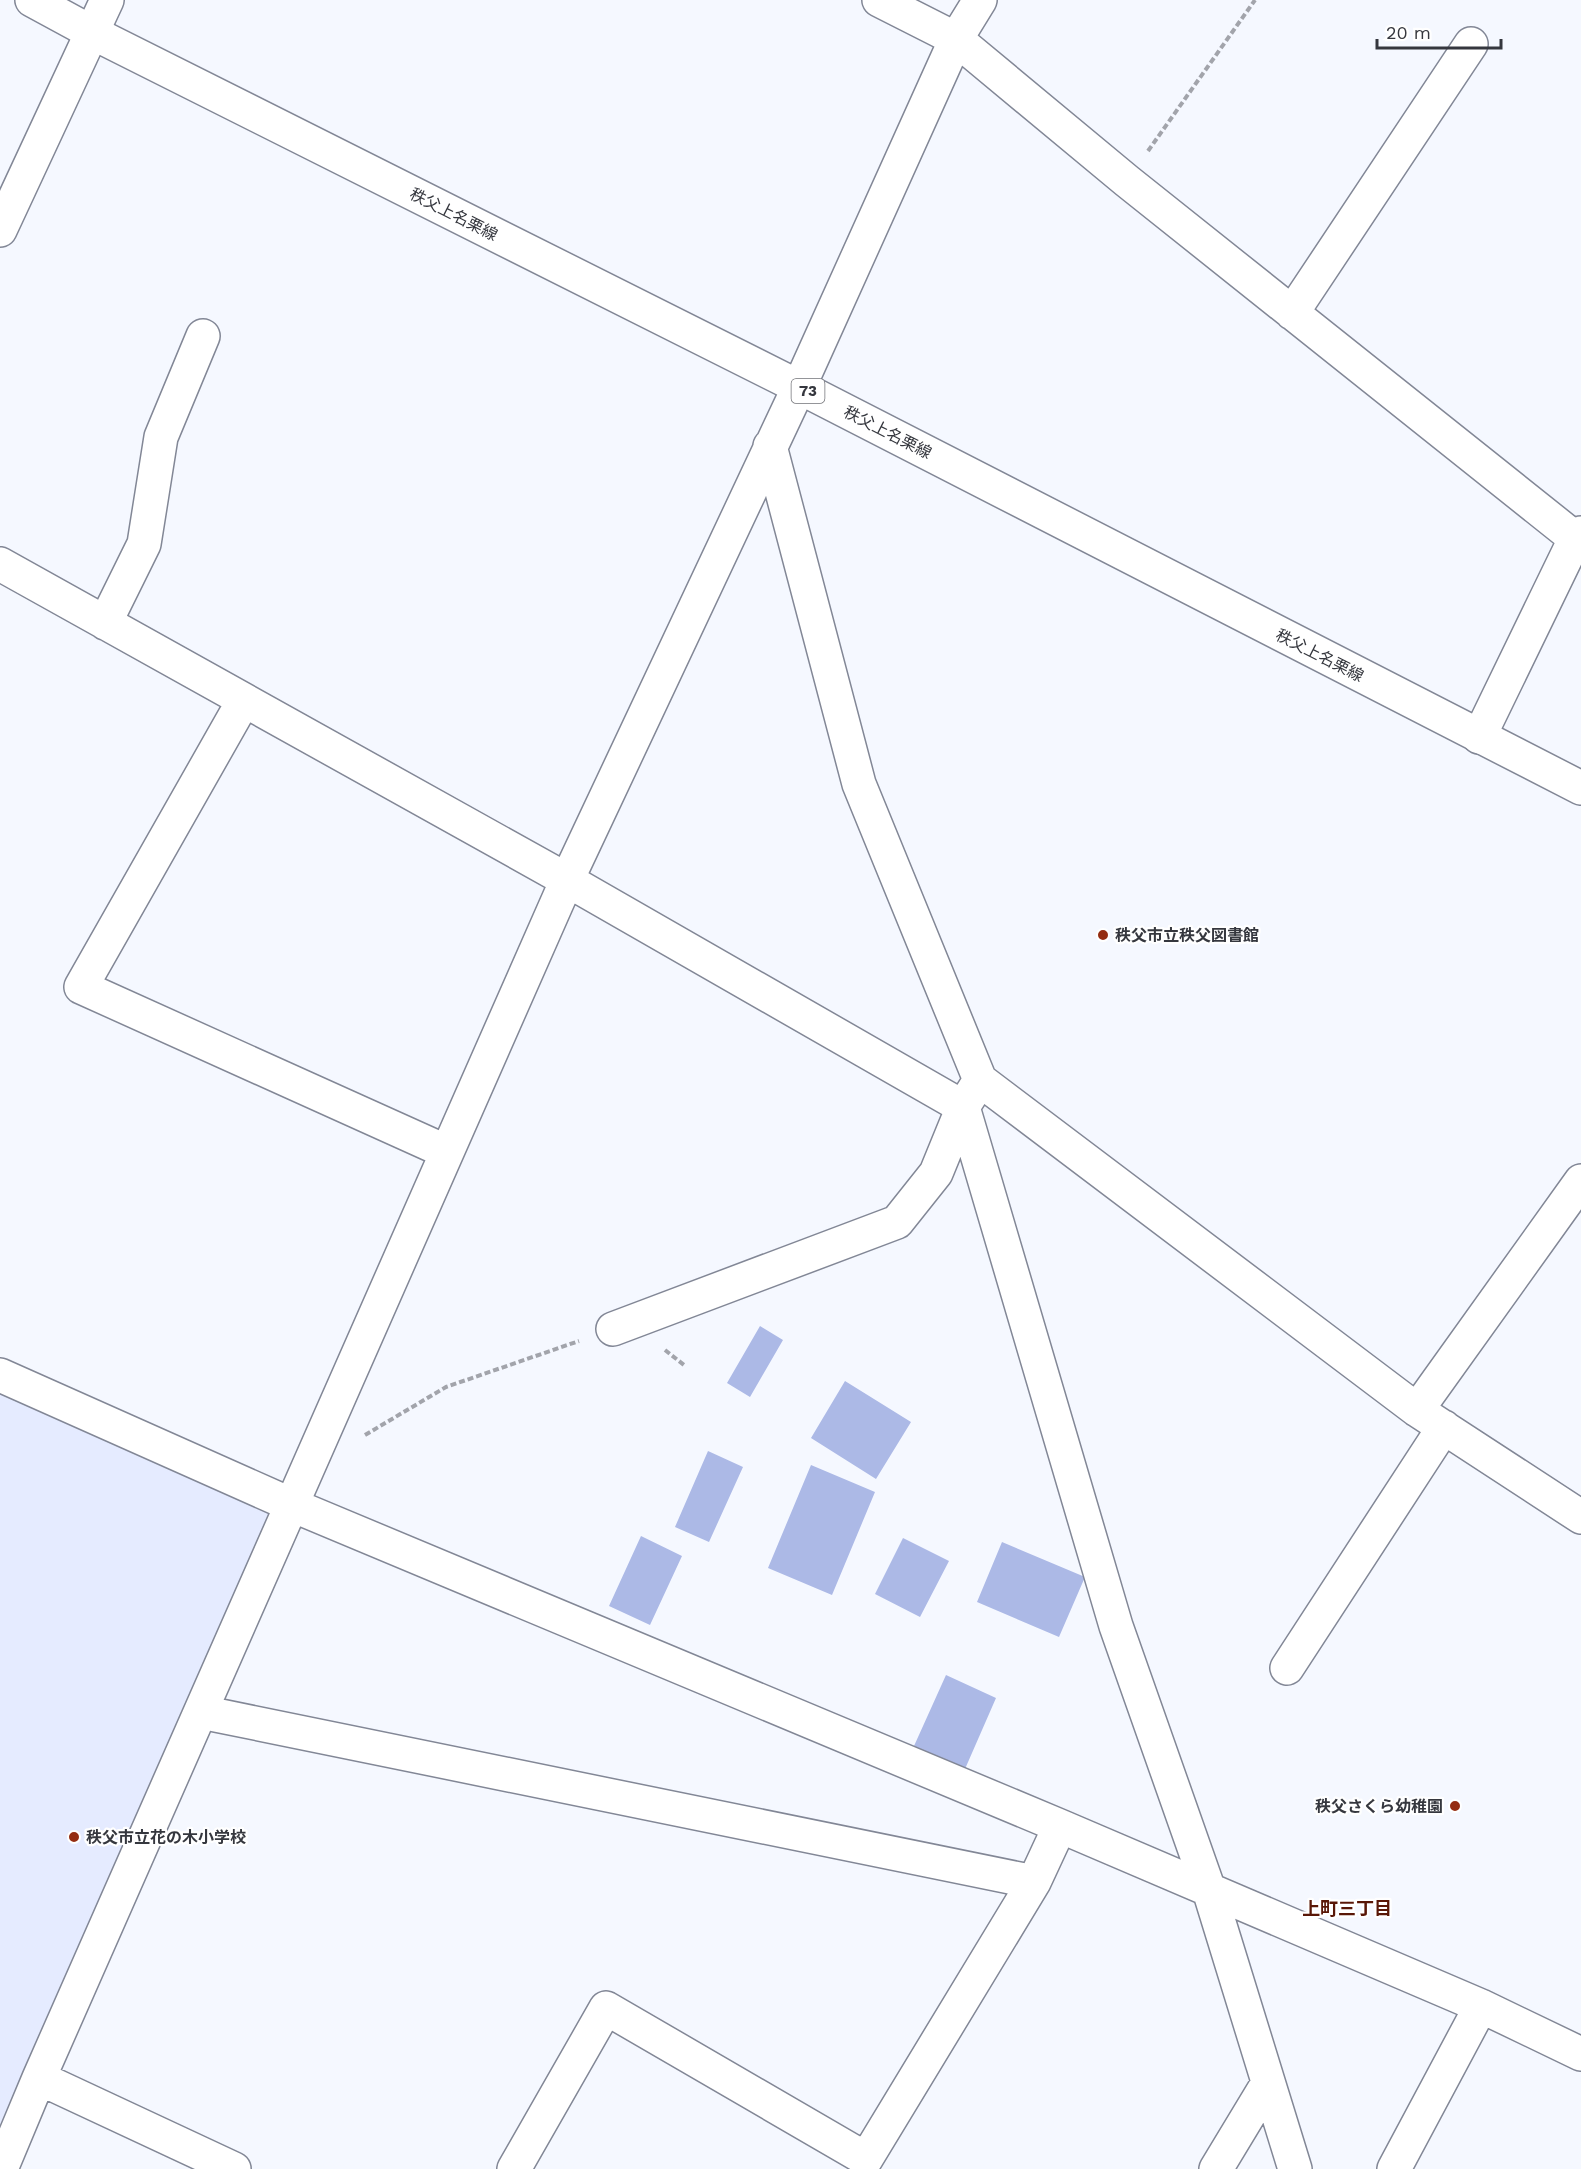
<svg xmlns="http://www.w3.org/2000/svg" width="1581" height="2169" font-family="'Work Sans','Noto Sans JP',sans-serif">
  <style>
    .built { fill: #e5ebff }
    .building { fill: #acb9e6 }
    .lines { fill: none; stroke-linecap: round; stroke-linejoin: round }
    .minor-casing { stroke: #828796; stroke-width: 36 }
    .major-casing { stroke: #828796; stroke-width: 36 }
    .path { stroke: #a2a4ab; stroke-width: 4; stroke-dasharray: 6 3; stroke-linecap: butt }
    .minor { stroke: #fff; stroke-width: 33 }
    .major { stroke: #fff; stroke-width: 33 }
    .poi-dot { fill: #942c11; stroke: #fff; stroke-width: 2 }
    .labels { text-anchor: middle; stroke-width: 4.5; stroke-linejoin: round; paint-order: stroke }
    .shield { fill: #fff; stroke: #727378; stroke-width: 1.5 }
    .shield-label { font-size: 15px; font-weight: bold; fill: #35373e }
    .street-label { font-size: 16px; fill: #35373e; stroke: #fff }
    .poi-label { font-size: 16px; font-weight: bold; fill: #35373e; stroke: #fff; text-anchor: start }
    .neighbourhood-label { font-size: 18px; font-weight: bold; fill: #591707; stroke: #fff }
  </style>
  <rect width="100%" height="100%" fill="#f5f8ff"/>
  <path class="built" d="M0,1376l292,129 -292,664z"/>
  <path class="building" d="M760,1326l23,14 -33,57 -23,-14z
    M845,1381l66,41 -35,57 -65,-41z
    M708,1451l35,16 -34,75 -34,-15z
    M811,1465l64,27 -43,103 -64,-27z
    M641,1536l41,20 -32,69 -41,-19z
    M903,1538l46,23 -29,56 -45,-23z
    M1002,1542l83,35 -26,60 -82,-35z
    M946,1675l50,23 -31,71 -51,-23z"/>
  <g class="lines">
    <g class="minor-casing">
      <path id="minor" d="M879,0l77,39 171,142 454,362
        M0,230l107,-230
        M1292,313l179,-269
        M770,446l89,338 121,296
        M0,564l567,316 396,227 153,519 93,264 86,279
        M105,623l39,-79 17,-107 42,-101
        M244,700l-163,287 366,165
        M1479,737l96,-198 6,-6
        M613,1329l284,-107 39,-49 27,-66 17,-27 437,330 164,107
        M0,1375l292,130 768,321 421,180 100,48
        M1417,1410l164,-229
        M1287,1668l157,-241
        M201,1712l833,170
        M39,2078l195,91
        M1,2169l38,-91 528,-1198 232,-493 157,-348 24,-39
        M514,2169l92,-161 260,151 168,-277 26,-56
        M1216,2169l52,-86
        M1394,2169l87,-163"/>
    </g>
    <g class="major-casing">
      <path id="major" d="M32,0l59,32 708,355 782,401"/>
    </g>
    <path class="path" d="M1148,151l107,-151
      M665,1350l19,15
      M365,1435l81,-48 133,-46"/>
    <use href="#minor" class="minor"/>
    <use href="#major" class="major"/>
  </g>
  <g class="poi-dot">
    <circle cx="1103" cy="935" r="6"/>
    <circle cx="1455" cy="1806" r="6"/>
    <circle cx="74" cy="1837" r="6"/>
  </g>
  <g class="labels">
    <rect class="shield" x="791.5" y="379" width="33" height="24" rx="4.5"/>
    <g class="shield-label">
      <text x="808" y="396">73</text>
    </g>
    <g class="street-label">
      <text transform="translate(454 214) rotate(27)" y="6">秩父上名栗線</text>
      <text transform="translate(888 432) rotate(27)" y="6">秩父上名栗線</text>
      <text transform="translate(1320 655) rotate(27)" y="6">秩父上名栗線</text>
    </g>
    <g class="poi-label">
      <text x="1115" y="941">秩父市立秩父図書館</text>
      <text x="1443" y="1812" text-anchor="end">秩父さくら幼稚園</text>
      <text x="86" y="1843">秩父市立花の木小学校</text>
    </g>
    <g class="neighbourhood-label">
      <text x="1347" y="1915">上町三丁目</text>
    </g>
  </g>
  <path d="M1377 39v9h124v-9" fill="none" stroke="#35373e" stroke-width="3"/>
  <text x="1386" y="39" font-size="18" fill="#35373e" stroke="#ffffff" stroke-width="4.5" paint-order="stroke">20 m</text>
</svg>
